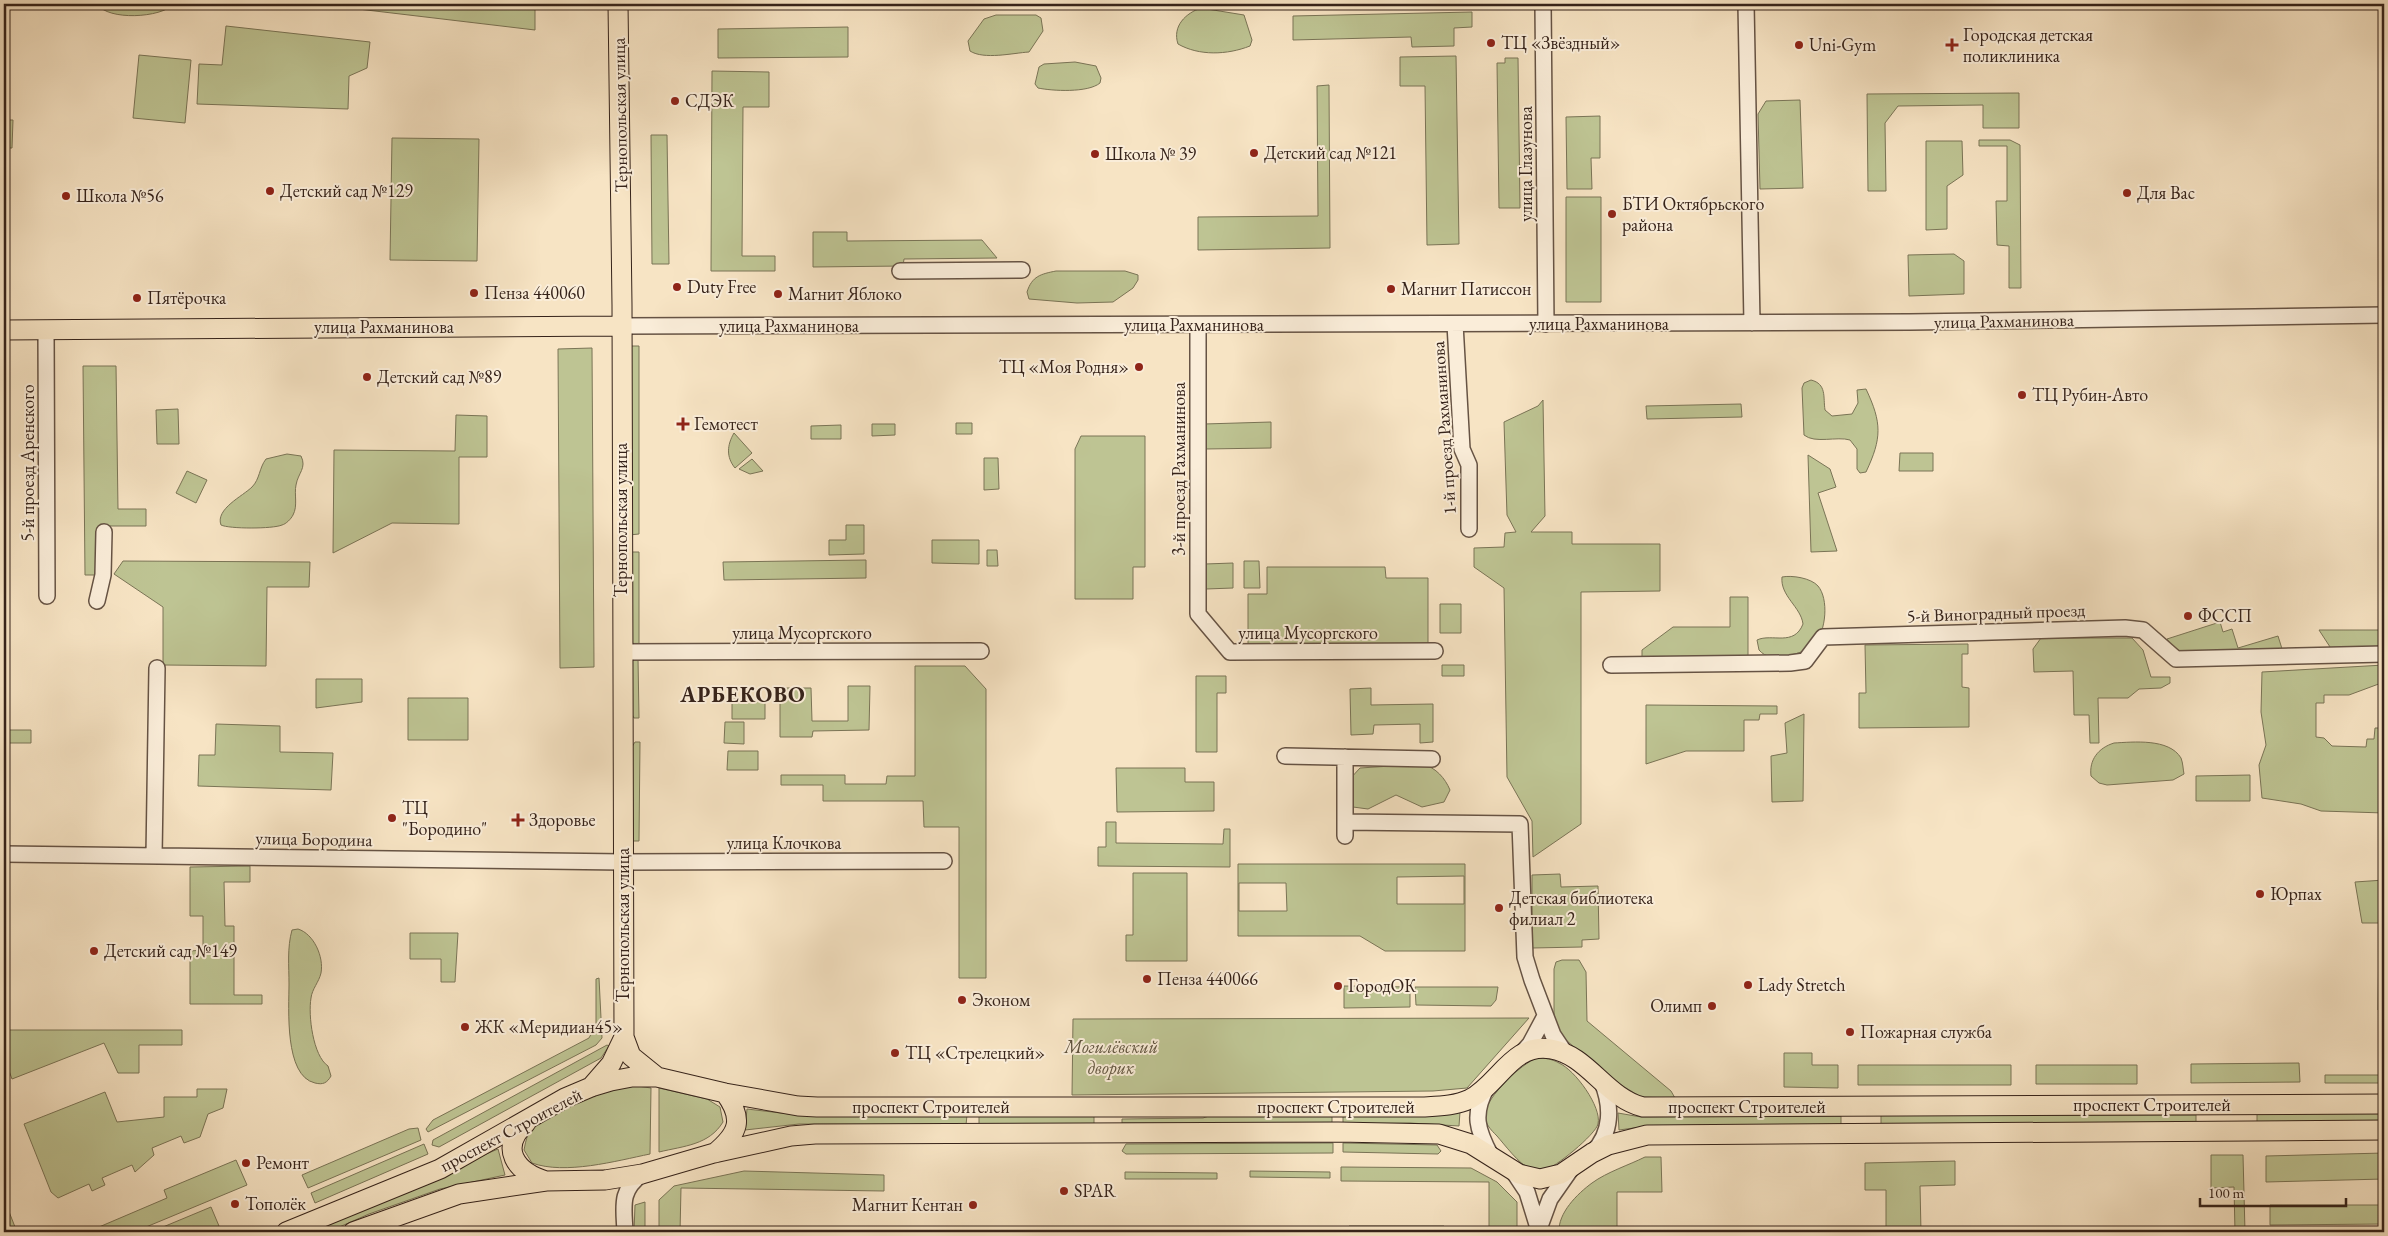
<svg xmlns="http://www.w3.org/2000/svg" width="2388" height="1236" font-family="'EB Garamond',serif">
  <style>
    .green { fill: #bec493; stroke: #7a7456; fill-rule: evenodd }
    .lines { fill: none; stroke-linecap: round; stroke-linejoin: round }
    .minor-casing { stroke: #665344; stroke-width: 18 }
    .major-casing { stroke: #36231a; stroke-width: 21 }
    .minor { stroke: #faedd9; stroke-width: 15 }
    .major { stroke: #f7e4c4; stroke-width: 19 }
    .poi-dot { fill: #8f2418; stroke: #faedd9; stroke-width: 2 }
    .labels { text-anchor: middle; stroke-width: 4; stroke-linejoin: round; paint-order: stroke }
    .poi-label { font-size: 18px; fill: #36231a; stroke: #faedd9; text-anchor: start }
    .street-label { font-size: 18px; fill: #36231a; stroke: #faedd9 }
    .park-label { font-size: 18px; font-style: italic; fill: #5f533e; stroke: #faedd9 }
    .district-label { font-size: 22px; font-weight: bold; letter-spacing: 1px; fill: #36231a; stroke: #faedd9 }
  </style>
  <rect width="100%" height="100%" fill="#f7e4c4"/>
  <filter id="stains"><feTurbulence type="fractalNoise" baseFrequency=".004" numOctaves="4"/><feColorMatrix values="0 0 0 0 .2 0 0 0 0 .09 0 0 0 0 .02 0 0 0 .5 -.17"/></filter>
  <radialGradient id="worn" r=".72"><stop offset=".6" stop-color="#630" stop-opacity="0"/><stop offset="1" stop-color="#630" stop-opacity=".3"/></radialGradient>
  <path class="green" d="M97,4h77c-13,14 -66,17 -77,0z
    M316,4h219v26z
    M1201,8l43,7 8,25 -2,6c-23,9 -51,10 -72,-2 -6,-18 8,-31 23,-36z
    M1472,12v15l-18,1v18l-42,1 -1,-10 -118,3v-24z
    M996,15h40l5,3 2,13 -14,21c-16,1 -45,8 -59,-1l-2,-10 16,-22z
    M226,26l144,16 -3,26 -18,8 -1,33 -151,-5 2,-40 23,1z
    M848,27v30l-130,1v-29z
    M139,55l52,5 -6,63 -52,-5z
    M1456,56l3,188 -32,1 -2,-159h-25v-29z
    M1505,58h13l2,150h-21l-2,-145h8z
    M1075,62l21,4 5,12 -1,5c-12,10 -48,8 -62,5l-3,-4 4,-17 5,-3z
    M712,71l57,1v35h-26l-1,149h33v15h-64z
    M1329,85l1,163 -132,2v-33l120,-1 -1,-130z
    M2019,93v35h-36v-23l-85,1 -13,17 1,68h-18l-1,-97z
    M1800,100l3,88 -43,1 -2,-75 8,-13z
    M1600,116v42h-9l1,31h-25l-1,-72z
    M4,120h9l-1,28h-8z
    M651,135h16l2,129h-17z
    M392,138l87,1 -2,122 -87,-1z
    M1979,140h31l10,5 1,143h-12v-42l-12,-1 -1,-44h11v-55h-28z
    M1926,141h36l1,34 -16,11v43l-21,1z
    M1566,197h35v105h-35z
    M813,232h34v9l135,-1 15,18 -93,1 -1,7 -90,1z
    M1954,254l10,7v33l-55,2 -1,-41z
    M1056,271h69l13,4v5l-5,8 -20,14 -36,1 -48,-4 -2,-7c5,-16 14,-18 29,-21z
    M629,346h10v188l-10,1z
    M592,348l2,319 -34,1 -2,-319z
    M83,366h33l2,143h28v17h-45v49h-16z
    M1811,380c16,4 12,17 14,30l7,6 20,-2 6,-11 -1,-13 9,-1c16,34 16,49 0,83l-6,1 -3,-4v-20l-7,-9c-13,-4 -35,4 -46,-5l-2,-47 2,-5z
    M1543,400l2,116 -14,16h41v12h88v47l-79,1v232l-48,33 -1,-36 -25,-44 -3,-189 -30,-21v-19l30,-1 1,-14 11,-1 -9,-17 -3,-93 34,-16z
    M1741,404l1,13 -95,2 -1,-13z
    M178,409l1,35h-22l-1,-34z
    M456,415l31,1v41h-28v67l-67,-1 -59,30 1,-103 121,1z
    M1271,422v26l-66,1 -1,-25z
    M956,423h16v11h-16z
    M872,424h23v11l-23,1z
    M841,425v14h-30v-13z
    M734,433l18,20 -17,15c-9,-11 -8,-23 -1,-35z
    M1081,436h64v131h-12v32h-58v-150z
    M1900,453h33v18h-34z
    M287,454l14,2c6,12 -3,17 -5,29 -2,9 2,21 -3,30 -2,4 -7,9 -11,10 -9,4 -53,4 -61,0 -6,-16 22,-29 31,-38 8,-8 7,-19 14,-28z
    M1808,455l22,14 6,18 -18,6 19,58 -26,1z
    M984,458h14l1,31 -15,1z
    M752,459l11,12 -13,3 -11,-5z
    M187,471l20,9 -11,23 -20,-10z
    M846,525h18v29l-35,1v-15h17z
    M932,540h47v24l-47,-1z
    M987,550h10l1,16h-11z
    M630,552h9v95h-5l-3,-6z
    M866,560v18l-142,2 -1,-18z
    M123,561l187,1 -1,25h-42l-1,79 -103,-1v-58l-49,-33z
    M1244,561h15l1,27h-16z
    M1233,563v25l-27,1 -1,-25z
    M1267,567h118l1,11h42v67l-180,1v-52h19z
    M1782,577c10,-2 29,1 36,9 11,13 8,45 -3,57 -7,8 -21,12 -31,13 -11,1 -18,2 -25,-6l-2,-10c15,-7 37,7 46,-16 -2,-17 -23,-28 -21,-47z
    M1730,597h18v63l-106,1v-11l31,-23h57z
    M1440,604h21v29h-21z
    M2220,622l3,10 9,-3 6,19 40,-12 5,16 -104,3 -12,-16z
    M2319,630h65v19l-52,1z
    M2041,638h91l11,12 8,27h19v6l-9,5 -22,1 -11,9h-30l1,45h-9l-1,-28h-15l-1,-44 -39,1 -1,-23z
    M1968,644v10h-6v33l7,1v39l-110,1v-35h7l-1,-48z
    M635,658h3l1,60h-5l-6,-11 1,-44z
    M1442,665h22v11h-22z
    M2384,665v17l-35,13h-25v8h-8v34l8,1 8,8 34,1 1,-8h7l1,-11h9v85l-63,-2 -20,-7 -39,-6 -3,-33 7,-20 -5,-33 1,-40z
    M915,666h50l21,23v289h-27v-151h-35l-1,-26h-100v-16h-42v-10h64v9h41l1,-8h28z
    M1196,676h30v17h-9v59h-21z
    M316,679h46v23l-46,6z
    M848,686h22l-1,44 -56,1 -1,6h-32v-49h31l1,33h36z
    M1371,688v17l62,-1v38l-13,1v-19l-46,1 -1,9 -22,1 -1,-46z
    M408,698h60v42h-60z
    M732,699l33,1v19h-33z
    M1646,705l131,1v8h-17l-1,6h-15v31h-58l-40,13z
    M1804,714l-1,87 -31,1 -1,-46 16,-3 -2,-30z
    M725,722h19v22l-20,-1z
    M216,724l64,2v26l53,1 -2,37 -133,-4 1,-31h16z
    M4,730h27v13h-27z
    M635,742h5l-1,99h-9v-91z
    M2114,743c19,-1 55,-5 67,15 2,5 2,11 3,16l-11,6 -66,5 -8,-2 -8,-7c-2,-16 7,-28 23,-33z
    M728,751h30v19h-31z
    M1423,764c13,4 22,14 27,26l-6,12 -22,5 -26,-12 -28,14 -15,-2 -4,-27 11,-12z
    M1116,768h69v14h29v29l-97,1z
    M2250,775v26h-54v-25z
    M1106,822h10v21l107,1 1,-15h6v38l-132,-1v-19h8z
    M1238,864h227v87h-80l-25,-15h-122zM1464,876v28h-67v-27zM1239,883h47l1,28h-48z
    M250,866v16h-26l1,44h9v69h28v9h-72v-53l13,-1v-34h-13v-49z
    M1133,873h54v88h-61v-26h7z
    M1560,874l1,13 37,-1 1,53 -17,1v7l-50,1v-73z
    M2384,880v43h-22l-7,-41z
    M298,929c16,5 26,28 23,44 -2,9 -9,16 -10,25 -3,17 2,58 17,68l3,10c-4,7 -8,9 -16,7 -31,-7 -26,-75 -26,-99 0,-18 -2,-36 3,-54z
    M2379,930h5v80h-6z
    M410,933h48l-3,49h-14v-23h-31z
    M1562,960h17l7,12 1,49 84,70 4,7 -34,-1 -28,-17 -53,-45 -6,-13v-53l2,-7z
    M599,978l3,60 -6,7 -168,87 -2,-3 7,-9 156,-82 7,-13v-46z
    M1344,986l66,1v20l-66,1z
    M1415,987h83l-2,13 -5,6 -75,-1z
    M1529,1018l-62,70 -34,3 -361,4 1,-76z
    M4,1030h178v15h-43v28h-21l-14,-30 -92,36 -4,-11 -4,-1z
    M607,1045l2,1 -8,12 -162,89 -7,-2 1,-5z
    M1784,1053h28v12h26v23l-54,-1z
    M1537,1058c8,0 15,1 22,5 16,7 43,44 39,61 -2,10 -44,45 -54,46 -3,1 -12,0 -15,-2 -9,-3 -25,-24 -32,-32 -6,-6 -13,-13 -12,-22 1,-17 37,-51 52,-56z
    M2299,1063l1,19 -109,1v-19z
    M1858,1065h153v20h-153z
    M2036,1065h101v19h-101z
    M2325,1075h59v8h-59z
    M631,1085l20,3 -1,66c-34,7 -85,21 -118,9l-8,-13c1,-5 2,-11 4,-15 14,-33 72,-42 103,-50z
    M659,1088l48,11 13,8 3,15c-14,23 -39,24 -64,30z
    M197,1089h30l-4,19 -15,6 -8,23 -16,6 -3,-7 -29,12 2,7 -19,17 -3,-7 -30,13 3,7 -13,6 -3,-7 -31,14 -7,-6 -27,-68 81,-32 12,30 47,-5v-20h33z
    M747,1109l51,6h169l-1,10 -167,-1 -54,6z
    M1460,1112l-1,14 -49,-3 -67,1v-9z
    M2384,1112v9l-127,1v-9z
    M1618,1113l23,4 200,-1v9l-200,2 -22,3z
    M979,1115h115v10l-115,-1z
    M1212,1115h120v9l-210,-1v-4l81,-1z
    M1881,1115h315v9l-315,1z
    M418,1128l3,12 -113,48 -6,-13 107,-46z
    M1333,1143v10l-207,1 -4,-3 4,-7z
    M1343,1143l94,2 4,6 -3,3 -95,-2z
    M424,1144l4,10 -113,49 -4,-10z
    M498,1149l7,26 -65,14 -71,25 -41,18h-27z
    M2384,1153v26l-118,3v-26z
    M2211,1155h32l2,77h-10l-1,-45 -23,1z
    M1645,1157h16l1,35h-45v40h-58c-1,-19 18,-38 33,-49 15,-11 37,-18 53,-26z
    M236,1160l11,25 -113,47h-33l-2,-5 68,-29 -3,-8z
    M1955,1161v24l-35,1 1,46h-54v-2l19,-1v-39h-21v-27z
    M1341,1167l130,1 26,14 20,20v30h-28v-50l-148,-1z
    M744,1171l140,4v16l-203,-3 -1,44h-21v-32l15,-14z
    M1250,1171l80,1v6l-80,-1z
    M1125,1172l92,1v6h-92z
    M4,1199l13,33h-6l-7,-18z
    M645,1202v30h-11l1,-27z
    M2270,1205h114v19l-114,1z
    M211,1207l8,19 -16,6h-52z
    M1349,1226h95v6h-96z"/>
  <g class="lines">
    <g class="minor-casing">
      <path id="minor" d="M1543,4l3,320
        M1746,4l6,319
        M900,271l122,-1
        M1455,324l7,125 7,16v64
        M1198,325v289l32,38 205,-1
        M620,326l1290,-4 474,-7
        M46,329l1,267
        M97,601l6,-26 1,-43
        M622,652l359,-1
        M1611,665l179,-2 15,-2 18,-24 302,-9 18,2 33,29 208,-5
        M1285,756l147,3
        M1345,757v65
        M1345,836v-14l175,2 5,133 7,23 21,55 12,18
        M4,854l619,8 321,-1
        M154,856l3,-188
        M1522,1053l8,-9 15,-28
        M1487,1087c-15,27 -10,43 4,69
        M1593,1152c19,-19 19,-46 9,-70
        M1511,1168l16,24 12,39
        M1539,1229l11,-30 21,-30
        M625,1232c-1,-25 -6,-41 17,-58"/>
    </g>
    <g class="major-casing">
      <path id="major" d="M618,4l4,301 2,732 7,19 26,21
        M4,330l616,-4
        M591,1087l20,-23 13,-27
        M526,1123c-28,25 -10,49 20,58
        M715,1153c24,-20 29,-34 10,-60
        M286,1232l154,-63 125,-71 26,-11 20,-6 21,-4h25l68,16 73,13 19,1h605c16,-1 33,-1 48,-8 29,-15 43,-57 81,-50 37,6 55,49 92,58l741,-3
        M353,1232l106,-38 87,-13 59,-1 37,-6 72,-21 77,-17 24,-2 523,-2 101,2 32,10 48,30 21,5 21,-5 31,-21 16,-8 39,-10 737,-5"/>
    </g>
    <use href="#minor" class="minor"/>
    <use href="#major" class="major"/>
  </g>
  <g class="poi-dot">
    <circle cx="1491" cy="43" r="5"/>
    <circle cx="1799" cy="45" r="5"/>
    <path d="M1949.5 37.5h5v5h5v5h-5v5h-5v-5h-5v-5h5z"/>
    <circle cx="675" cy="101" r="5"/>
    <circle cx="1254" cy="153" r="5"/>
    <circle cx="1095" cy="154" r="5"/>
    <circle cx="270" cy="191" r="5"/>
    <circle cx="2127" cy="193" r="5"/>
    <circle cx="66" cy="196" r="5"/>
    <circle cx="1612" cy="214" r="5"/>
    <circle cx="677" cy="287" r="5"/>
    <circle cx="1391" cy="289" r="5"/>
    <circle cx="474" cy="293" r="5"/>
    <circle cx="778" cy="294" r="5"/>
    <circle cx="137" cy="298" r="5"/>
    <circle cx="1139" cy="367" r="5"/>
    <circle cx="367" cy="377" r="5"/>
    <circle cx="2022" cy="395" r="5"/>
    <path d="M680.5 416.5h5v5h5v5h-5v5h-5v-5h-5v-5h5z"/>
    <circle cx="2188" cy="616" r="5"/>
    <circle cx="392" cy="818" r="5"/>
    <path d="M515.5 812.5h5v5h5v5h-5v5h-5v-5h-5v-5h5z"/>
    <circle cx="2260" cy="894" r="5"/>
    <circle cx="1499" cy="908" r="5"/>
    <circle cx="94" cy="951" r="5"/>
    <circle cx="1147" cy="979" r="5"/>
    <circle cx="1748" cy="985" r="5"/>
    <circle cx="1338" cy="986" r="5"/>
    <circle cx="962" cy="1000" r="5"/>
    <circle cx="1712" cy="1006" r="5"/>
    <circle cx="465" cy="1027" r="5"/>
    <circle cx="1850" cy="1032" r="5"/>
    <circle cx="895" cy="1053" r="5"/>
    <circle cx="246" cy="1163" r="5"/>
    <circle cx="1064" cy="1191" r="5"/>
    <circle cx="235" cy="1204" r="5"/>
    <circle cx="973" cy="1205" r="5"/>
  </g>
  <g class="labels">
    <g class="poi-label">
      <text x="1963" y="41">Городская детская<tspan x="1963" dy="21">поликлиника</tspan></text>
      <text x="1501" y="49">ТЦ «Звёздный»</text>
      <text x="1809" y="51">Uni-Gym</text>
      <text x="685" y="107">СДЭК</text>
      <text x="1264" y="159">Детский сад №121</text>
      <text x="1105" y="160">Школа № 39</text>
      <text x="280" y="197">Детский сад №129</text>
      <text x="2137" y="199">Для Вас</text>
      <text x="76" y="202">Школа №56</text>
      <text x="1622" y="210">БТИ Октябрьского<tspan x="1622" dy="21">района</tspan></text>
      <text x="687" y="293">Duty Free</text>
      <text x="1401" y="295">Магнит Патиссон</text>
      <text x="484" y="299">Пенза 440060</text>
      <text x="788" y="300">Магнит Яблоко</text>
      <text x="147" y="304">Пятёрочка</text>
      <text x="1129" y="373" text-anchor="end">ТЦ «Моя Родня»</text>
      <text x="377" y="383">Детский сад №89</text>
      <text x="2032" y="401">ТЦ Рубин-Авто</text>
      <text x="694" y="430">Гемотест</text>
      <text x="2198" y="622">ФССП</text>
      <text x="402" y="814">ТЦ<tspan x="402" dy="21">"Бородино"</tspan></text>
      <text x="529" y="826">Здоровье</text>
      <text x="2270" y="900">Юрпах</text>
      <text x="1509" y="904">Детская библиотека<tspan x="1509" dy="21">филиал 2</tspan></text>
      <text x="104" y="957">Детский сад №149</text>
      <text x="1157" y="985">Пенза 440066</text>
      <text x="1758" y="991">Lady Stretch</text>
      <text x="1348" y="992">ГородОК</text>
      <text x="972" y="1006">Эконом</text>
      <text x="1702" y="1012" text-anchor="end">Олимп</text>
      <text x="475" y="1033">ЖК «Меридиан45»</text>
      <text x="1860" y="1038">Пожарная служба</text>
      <text x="905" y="1059">ТЦ «Стрелецкий»</text>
      <text x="256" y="1169">Ремонт</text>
      <text x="1074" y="1197">SPAR</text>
      <text x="245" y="1210">Тополёк</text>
      <text x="963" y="1211" text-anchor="end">Магнит Кентан</text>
    </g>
    <g class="street-label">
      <text transform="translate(620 115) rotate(-91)" y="6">Тернопольская улица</text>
      <text transform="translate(1526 164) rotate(-90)" y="6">улица Глазунова</text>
      <text transform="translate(2004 321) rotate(-1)" y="6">улица Рахманинова</text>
      <text x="1599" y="330">улица Рахманинова</text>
      <text x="1194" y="331">улица Рахманинова</text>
      <text x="789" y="332">улица Рахманинова</text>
      <text x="384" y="333">улица Рахманинова</text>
      <text transform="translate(1444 428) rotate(-94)" y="6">1-й проезд Рахманинова</text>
      <text transform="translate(28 463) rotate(-90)" y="6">5-й проезд Аренского</text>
      <text transform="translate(1179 469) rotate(-90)" y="6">3-й проезд Рахманинова</text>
      <text transform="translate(621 520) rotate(-90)" y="6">Тернопольская улица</text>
      <text transform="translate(1996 613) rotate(-2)" y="6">5-й Виноградный проезд</text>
      <text x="802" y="639">улица Мусоргского</text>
      <text x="1308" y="639">улица Мусоргского</text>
      <text transform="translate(314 839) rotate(1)" y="6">улица Бородина</text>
      <text x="784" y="849">улица Клочкова</text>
      <text transform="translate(623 925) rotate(-90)" y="6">Тернопольская улица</text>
      <text x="2152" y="1111">проспект Строителей</text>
      <text x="931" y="1113">проспект Строителей</text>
      <text x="1336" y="1113">проспект Строителей</text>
      <text x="1747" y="1113">проспект Строителей</text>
      <text transform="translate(511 1130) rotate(-28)" y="6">проспект Строителей</text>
    </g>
    <g class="park-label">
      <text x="1111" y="1053">Могилёвский<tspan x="1111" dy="21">дворик</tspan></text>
    </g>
    <g class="district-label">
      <text x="743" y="702">АРБЕКОВО</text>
    </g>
  </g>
  <rect width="2388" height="1236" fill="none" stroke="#f7e4c4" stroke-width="20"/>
  <rect x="5" y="5" width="2378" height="1226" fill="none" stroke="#36231a" stroke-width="2.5"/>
  <rect x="10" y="10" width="2368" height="1216" fill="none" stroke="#36231a"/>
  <path d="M2200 1198v8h146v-8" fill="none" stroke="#36231a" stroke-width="2.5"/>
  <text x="2208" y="1198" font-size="15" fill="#36231a" stroke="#faedd9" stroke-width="4" paint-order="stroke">100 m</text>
  <rect width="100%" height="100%" filter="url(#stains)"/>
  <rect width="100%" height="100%" fill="url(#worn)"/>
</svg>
